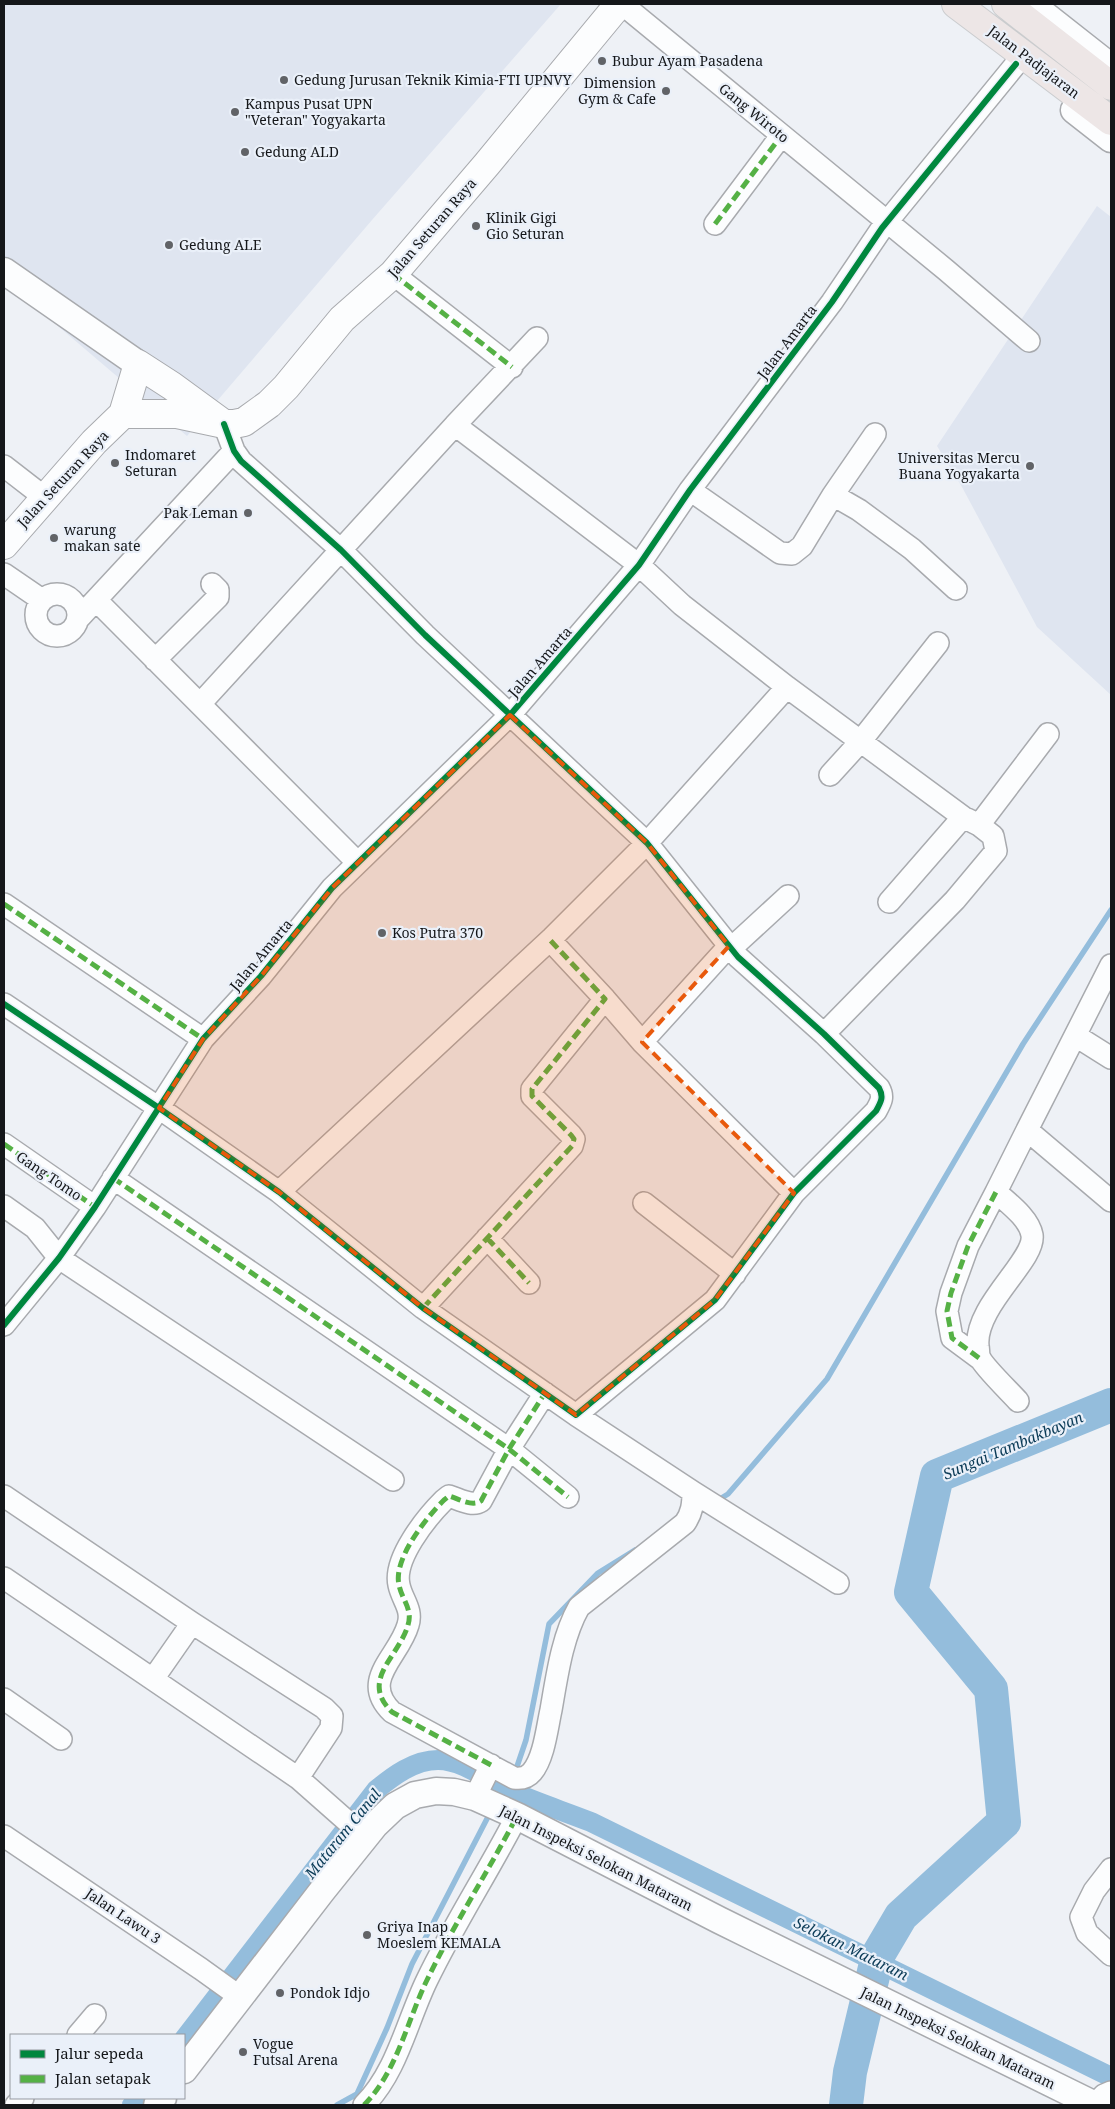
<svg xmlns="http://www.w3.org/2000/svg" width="1115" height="2109" font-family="'Noto Serif',serif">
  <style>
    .built { fill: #dfe5f0 }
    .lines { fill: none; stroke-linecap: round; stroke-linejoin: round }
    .stream { stroke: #94bddc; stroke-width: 5.5 }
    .canal { stroke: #94bddc; stroke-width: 20 }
    .river { stroke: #94bddc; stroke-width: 34 }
    .minor-casing { stroke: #a8aaae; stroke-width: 24 }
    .tertiary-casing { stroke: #a8aaae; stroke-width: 29 }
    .secondary-casing { stroke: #a8aaae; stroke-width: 30 }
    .trunk-casing { stroke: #caccce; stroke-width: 30 }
    .minor { stroke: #fcfdfe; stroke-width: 21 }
    .tertiary { stroke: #fcfdfe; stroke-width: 26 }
    .secondary { stroke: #fcfdfe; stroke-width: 28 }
    .trunk { stroke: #ede6e6; stroke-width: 28 }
    .quiet { stroke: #55b145; stroke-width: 5; stroke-dasharray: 10 5; stroke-linecap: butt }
    .cycleway-casing { stroke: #eaf0f9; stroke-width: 9 }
    .cycleway { stroke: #00873e; stroke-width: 6 }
    .marked { fill: #e8590c; fill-opacity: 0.2; stroke: #e8590c; stroke-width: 4; stroke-dasharray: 10 6; stroke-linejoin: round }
    .poi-dot { fill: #616367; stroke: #eaf0f9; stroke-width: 2 }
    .labels { text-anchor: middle; stroke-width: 4.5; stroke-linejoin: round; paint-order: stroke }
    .poi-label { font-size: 14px; fill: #15171a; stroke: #eaf0f9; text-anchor: start }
    .street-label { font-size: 14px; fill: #15171a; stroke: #eaf0f9 }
    .water-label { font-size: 15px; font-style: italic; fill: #0b3b57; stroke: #eaf0f9 }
  </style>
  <rect width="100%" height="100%" fill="#eef1f6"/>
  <path class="built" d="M4,4h557l-189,216 -185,216 -183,-156z
    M1097,206l14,11v478l-74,-68 -75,-140 -25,-41z"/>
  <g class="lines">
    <path class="stream" d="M715,1502l13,-8 99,-115 196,-335 88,-134
      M501,1800l8,-10 17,-50 23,-116 49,-51 37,-23
      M337,2105l20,-11 30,-66 25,-64 79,-153"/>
    <path class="canal" d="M184,2039l192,-249c17,-14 38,-30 62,-30 24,0 48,19 70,30 27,12 55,21 83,32l520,255
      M132,2105l6,-7"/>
    <path class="river" d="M846,2105l4,-33 28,-117 23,-39 103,-94 -13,-133 -80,-97 26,-116 174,-71"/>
    <g class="minor-casing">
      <path id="minor" d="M622,4l324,266 83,71
        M715,224l66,-88
        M393,274l119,93
        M537,338l-82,87 184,140 43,40 105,82 176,130 -74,85
        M4,466l40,31
        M690,490l90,63 12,1 10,-8 31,-51 42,-61
        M833,495l26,15 53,39 44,40
        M4,574l38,26
        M36 615a21 21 0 1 1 42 0a21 21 0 1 1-42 0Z
        M96,600l261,262
        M79,618l155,-167
        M155,660l63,-63v-7l-6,-6
        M200,704l255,-279
        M830,775l30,-33 78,-99
        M967,819l12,6 69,-91
        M4,904l199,135
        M1111,965l-84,165 84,71
        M605,999l37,43 152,151
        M4,1004l155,104 120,84 144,116 153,107 139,-115 79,-107 82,-82c5,-9 8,-14 3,-23l-55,-54 -86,-77 -91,-114 -222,-208 -84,-85 -100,-89 -7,-10 -10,-27
        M824,1034l131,-134 41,-49 -3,-15 -14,-11
        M1076,1036l35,22
        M642,1042l87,-96 9,-4 50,-46
        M4,1144l91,63
        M113,1178l396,271 59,48
        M279,1192l273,-254 95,-95 140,-156
        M644,1203l91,71
        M4,1206l31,22 24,30 334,222
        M487,1238l42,45
        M423,1308l149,-162 2,-7 -3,-4 -39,-39v-7l73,-90 -55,-59
        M4,1325l55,-67 36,-51 108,-168 58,-63 71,-88 178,-173 129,-150 51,-75 142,-188 50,-74 134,-164
        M979,1358l-27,-20 -5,-27 4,-18 17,-47 28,-54
        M545,1393l-36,56 -28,52c-9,6 -22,-2 -32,-5l-5,4c-18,18 -51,59 -45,85 3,15 14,24 9,40 -9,32 -49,55 -16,87l122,66c7,1 13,0 18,-6 12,-14 15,-44 19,-62 6,-34 11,-73 28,-103l106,-84c7,-10 8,-19 8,-31
        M1018,1401c-8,-9 -34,-34 -38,-43 -2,-3 -1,-8 -2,-12 -4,-40 58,-86 54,-111 -3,-17 -24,-32 -36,-43l31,-62
        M576,1415l117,77 145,91
        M4,1496l188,127 132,85 8,8 -1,12 -33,50
        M4,1578l294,200 68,60
        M153,1679l39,-56
        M4,1699l57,40
        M475,1797l16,-32
        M4,1836l197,133 39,28
        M1111,1869l-17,22 -13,26 6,16 24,22
        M78,2035l17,-20
        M16,2105l7,-7
        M364,2105c33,-33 43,-84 63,-125 27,-56 61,-108 90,-164
        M1094,2105l10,-10 7,-3"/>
    </g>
    <g class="tertiary-casing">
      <path id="tertiary" d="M1031,4l80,63
        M1074,110l37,29
        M4,271l134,93
        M184,2070l138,-179 53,-66 20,-19 20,-11 21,-4 18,1 21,5 42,19 202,104 376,185
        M157,2105l6,-7"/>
    </g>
    <g class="secondary-casing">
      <path id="secondary" d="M224,424l-52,-38 -34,-22 -15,50h54l47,10h10l10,-2 25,-18 17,-17 56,-68 51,-45 94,-110 132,-160
        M4,545l90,-103 29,-28"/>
    </g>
    <g class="trunk-casing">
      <path id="trunk" d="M956,4l155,117
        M1006,4l105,82"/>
    </g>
    <use href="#minor" class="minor"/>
    <use href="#tertiary" class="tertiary"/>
    <use href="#secondary" class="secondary"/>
    <use href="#trunk" class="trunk"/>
    <path class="quiet" d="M715,224l66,-88
      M393,274l119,93
      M4,904l199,135
      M4,1144l91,63
      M113,1178l396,271 59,48
      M487,1238l42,45
      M423,1308l149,-162 2,-7 -3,-4 -39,-39v-7l73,-90 -55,-59
      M979,1358l-27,-20 -5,-27 4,-18 17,-47 28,-54
      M491,1765l-99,-53c-33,-32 7,-55 16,-87 5,-16 -6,-25 -9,-40 -6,-26 27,-67 45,-85l5,-4c10,3 23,11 32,5l28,-52 36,-56
      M364,2105c33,-33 43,-84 63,-125 27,-56 61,-108 90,-164"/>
    <g class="cycleway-casing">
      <path id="cycleway" d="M4,1004l155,104 120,84 144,116 153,107 139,-115 79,-107 82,-82c5,-9 8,-14 3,-23l-55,-54 -86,-77 -91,-114 -222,-208 -84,-85 -100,-89 -7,-10 -10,-27
        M4,1325l55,-67 36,-51 108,-168 58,-63 71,-88 178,-173 129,-150 51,-75 142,-188 50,-74 134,-164"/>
    </g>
    <use href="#cycleway" class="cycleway"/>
  </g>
  <path class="marked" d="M510,715l137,128 82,103 -87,96 152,151 -79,107 -139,115 -153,-107 -144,-116 -120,-84 44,-69 58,-63 71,-88z"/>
  <g class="poi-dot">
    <circle cx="602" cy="61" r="5"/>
    <circle cx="284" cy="80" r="5"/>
    <circle cx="666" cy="91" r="5"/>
    <circle cx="235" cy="112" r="5"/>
    <circle cx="245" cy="152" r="5"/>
    <circle cx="476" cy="226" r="5"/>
    <circle cx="169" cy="245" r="5"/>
    <circle cx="115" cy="463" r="5"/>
    <circle cx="1030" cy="466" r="5"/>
    <circle cx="248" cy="513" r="5"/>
    <circle cx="54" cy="538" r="5"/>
    <circle cx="382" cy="933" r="5"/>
    <circle cx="367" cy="1935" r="5"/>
    <circle cx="280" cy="1993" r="5"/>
    <circle cx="243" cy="2052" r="5"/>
  </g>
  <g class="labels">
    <g class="poi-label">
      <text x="612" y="66">Bubur Ayam Pasadena</text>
      <text x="294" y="85">Gedung Jurusan Teknik Kimia-FTI UPNVY</text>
      <text x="656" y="88" text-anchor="end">Dimension<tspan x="656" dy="16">Gym &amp; Cafe</tspan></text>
      <text x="245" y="109">Kampus Pusat UPN<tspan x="245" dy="16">"Veteran" Yogyakarta</tspan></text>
      <text x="255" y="157">Gedung ALD</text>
      <text x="486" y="223">Klinik Gigi<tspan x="486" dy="16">Gio Seturan</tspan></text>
      <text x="179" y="250">Gedung ALE</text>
      <text x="125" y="460">Indomaret<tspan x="125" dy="16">Seturan</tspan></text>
      <text x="1020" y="463" text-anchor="end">Universitas Mercu<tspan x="1020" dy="16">Buana Yogyakarta</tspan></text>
      <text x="238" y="518" text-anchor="end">Pak Leman</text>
      <text x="64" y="535">warung<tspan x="64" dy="16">makan sate</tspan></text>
      <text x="392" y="938">Kos Putra 370</text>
      <text x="377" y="1932">Griya Inap<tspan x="377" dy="16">Moeslem KEMALA</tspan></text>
      <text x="290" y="1998">Pondok Idjo</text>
      <text x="253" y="2049">Vogue<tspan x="253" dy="16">Futsal Arena</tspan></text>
    </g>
    <g class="street-label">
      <text transform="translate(1034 62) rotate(37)" y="5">Jalan Padjajaran</text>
      <text transform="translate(754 113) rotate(39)" y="5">Gang Wiroto</text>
      <text transform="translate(432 228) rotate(-49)" y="5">Jalan Seturan Raya</text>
      <text transform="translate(787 342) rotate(-53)" y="5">Jalan Amarta</text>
      <text transform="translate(63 479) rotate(-47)" y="5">Jalan Seturan Raya</text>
      <text transform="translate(540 662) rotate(-49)" y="5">Jalan Amarta</text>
      <text transform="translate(261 955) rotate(-50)" y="5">Jalan Amarta</text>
      <text transform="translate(49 1176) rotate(34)" y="5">Gang Tomo</text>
      <text transform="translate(596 1858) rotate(27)" y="5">Jalan Inspeksi Selokan Mataram</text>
      <text transform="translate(123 1916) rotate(34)" y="5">Jalan Lawu 3</text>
      <text transform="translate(958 2038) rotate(26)" y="5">Jalan Inspeksi Selokan Mataram</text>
    </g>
    <g class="water-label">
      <text transform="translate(1013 1446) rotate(-23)" y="5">Sungai Tambakbayan</text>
      <text transform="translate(343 1834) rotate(-51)" y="5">Mataram Canal</text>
      <text transform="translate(851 1949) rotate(26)" y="5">Selokan Mataram</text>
    </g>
  </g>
  <rect width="1115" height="2109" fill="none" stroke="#15171a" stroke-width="10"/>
  <rect x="10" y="2034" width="175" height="65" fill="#eaf0f9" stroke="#9599a0"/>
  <rect x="20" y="2050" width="25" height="8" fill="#00873e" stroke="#9599a0"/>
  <text x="55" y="2059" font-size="15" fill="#15171a">Jalur sepeda</text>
  <rect x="20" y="2075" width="25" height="8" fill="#55b145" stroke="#9599a0"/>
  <text x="55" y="2084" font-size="15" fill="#15171a">Jalan setapak</text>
</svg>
